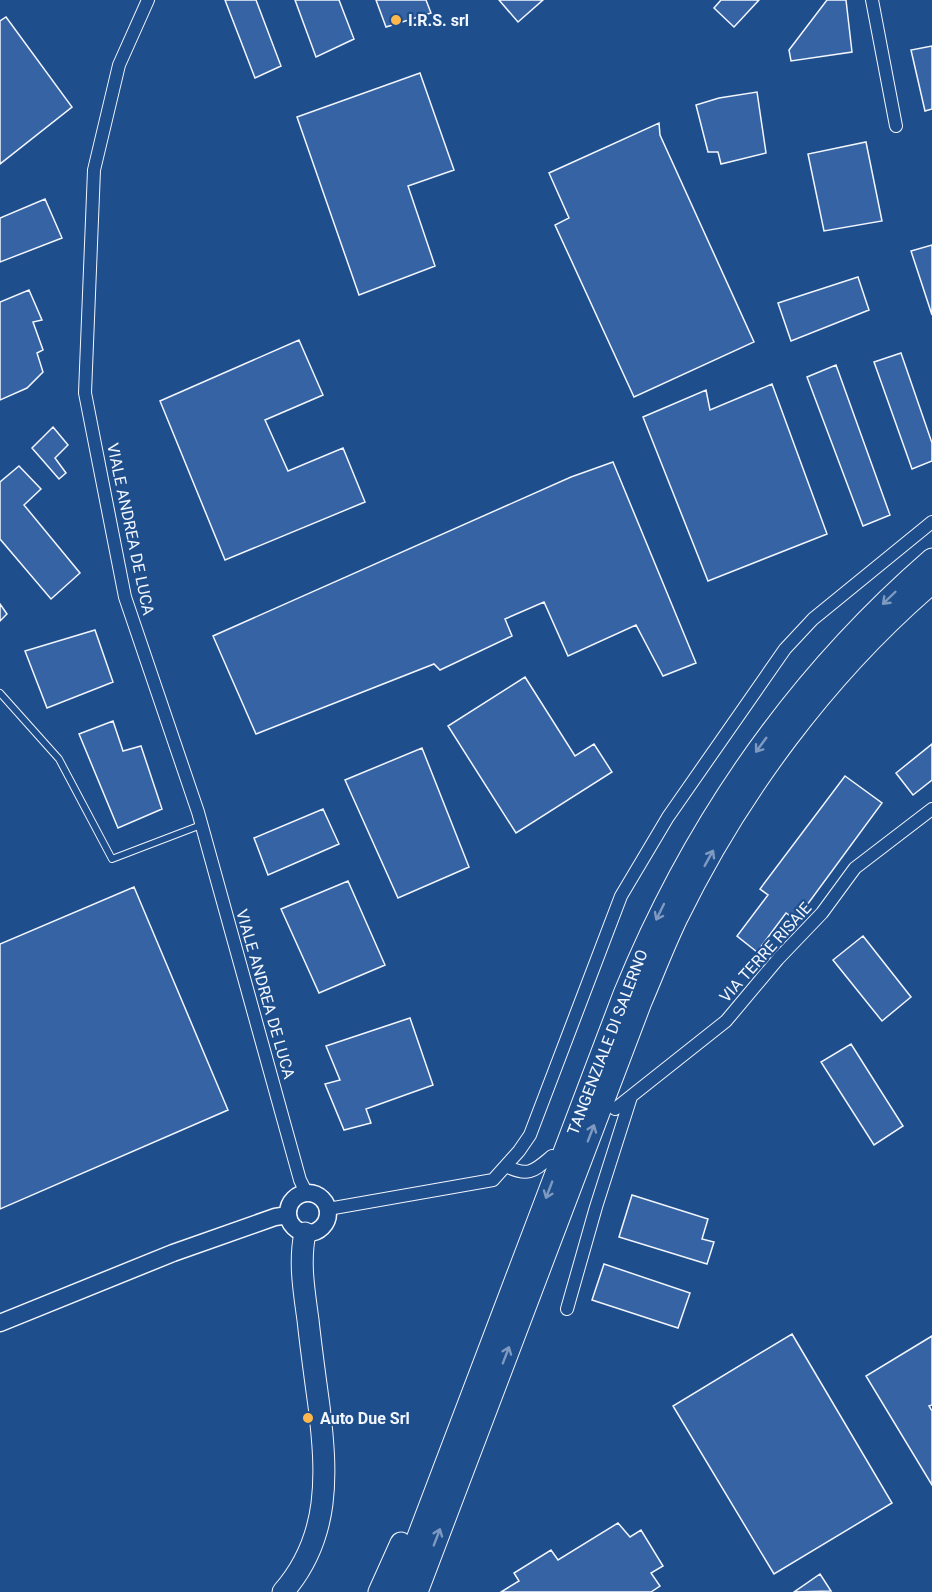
<svg xmlns="http://www.w3.org/2000/svg" width="932" height="1592" font-family="Roboto,sans-serif">
  <style>
    .building { fill: #3563a3; stroke: #f2f6ff; stroke-width: 1.5 }
    .lines { fill: none; stroke-linecap: round; stroke-linejoin: round }
    .lane-casing { stroke: #f2f6ff; stroke-width: 8 }
    .street-casing { stroke: #f2f6ff; stroke-width: 14 }
    .secondary-casing { stroke: #f2f6ff; stroke-width: 19 }
    .highway-casing { stroke: #f2f6ff; stroke-width: 23 }
    .lane { stroke: #1f4e8c; stroke-width: 6 }
    .street { stroke: #1f4e8c; stroke-width: 12 }
    .secondary { stroke: #1f4e8c; stroke-width: 16 }
    .highway { stroke: #1f4e8c; stroke-width: 21 }
    .oneway { stroke: #7e9ac0 }
    .poi-dot { fill: #ffb74d; stroke: #1f4e8c; stroke-width: 2 }
    .labels { text-anchor: middle; stroke-width: 4.5; stroke-linejoin: round; paint-order: stroke }
    .poi-label { font-size: 16px; font-weight: bold; fill: #f2f6ff; stroke: #1f4e8c; text-anchor: start }
    .street-label { font-size: 16px; fill: #f2f6ff; stroke: #1f4e8c }
  </style>
  <rect width="100%" height="100%" fill="#1f4e8c"/>
  <path class="building" d="M225,0h31l25,66 -26,12z
    M295,0h44l15,39 -38,18z
    M376,0h50l5,13 -45,14z
    M499,0h44l-25,22z
    M721,0h38l-25,27 -20,-19z
    M827,0h19l6,52 -61,9 -2,-11z
    M6,17l66,90 -72,57v-143z
    M932,46v63l-7,2 -14,-61z
    M420,73l34,97 -46,16 27,80 -76,29 -62,-178z
    M757,92l9,61 -45,11 -3,-12h-10l-12,-47 23,-7z
    M659,123l1,12 94,207 -120,55 -79,-172 14,-7 -20,-45z
    M866,142l16,79 -58,10 -16,-77z
    M45,199l17,39 -62,24v-44z
    M932,245v70l-21,-64z
    M858,277l11,33 -78,31 -13,-38z
    M29,290l13,30 -9,2 10,28 -6,3 6,19 -16,16 -27,12v-98z
    M299,340l24,55 -58,25 23,51 55,-23 22,54 -140,58 -65,-159z
    M901,353l31,90v18l-20,8 -38,-107z
    M836,365l54,150 -27,11 -56,-149z
    M772,384l55,150 -119,47 -65,-164 63,-27 4,20z
    M53,427l15,18 -13,13 11,15 -7,6 -27,-31z
    M613,462l83,201 -33,13 -27,-51 -68,31 -24,-54 -39,17 7,17 -72,34 -6,-6 -178,70 -43,-98 358,-159z
    M19,466l22,23 -17,16 56,68 -29,26 -51,-60v-57z
    M0,604l7,10 -7,7z
    M95,630l18,52 -66,26 -22,-57z
    M525,677l50,79 19,-12 18,28 -96,61 -68,-107z
    M113,721l10,30 18,-5 21,63 -44,19 -39,-94z
    M932,744v36l-19,15 -17,-22z
    M422,748l47,119 -71,31 -53,-118z
    M845,776l37,27 -86,117 -10,-7 -29,39 -20,-16 31,-41 -8,-6z
    M323,809l16,35 -71,31 -14,-37z
    M348,881l37,84 -66,28 -38,-84z
    M134,887l94,223 -228,99v-265z
    M863,936l48,61 -29,24 -49,-61z
    M410,1018l23,67 -67,24 5,14 -27,7 -19,-46 15,-4 -14,-34z
    M851,1044l52,82 -29,19 -53,-83z
    M632,1195l76,24 -6,20 12,3 -7,22 -88,-27z
    M604,1264l86,29 -12,35 -86,-28z
    M792,1334l100,169 -118,71 -101,-168z
    M932,1336v69l-3,1 3,5v74l-66,-109z
    M618,1523l12,14 11,-7 22,36 -12,7 9,13 -9,6h-150l18,-11 -5,-8 37,-23 7,10z
    M820,1574l11,17 -37,1z"/>
  <g class="lines">
    <g class="lane-casing">
      <path id="lane" d="M0,693l59,66 53,100 89,-34"/>
    </g>
    <g class="street-casing">
      <path id="street" d="M148,0l-29,65 -25,105 -9,223 40,204 73,215 102,368 6,12
        M872,0l24,126
        M615,1109l111,-88 52,-62 44,-46 33,-45 77,-59
        M506,1166c23,12 29,4 46,-10
        M328,1209l165,-29 26,-29 11,-16 91,-239 47,-79 117,-168 28,-30 119,-97
        M567,1309l29,-102 35,-110"/>
    </g>
    <g class="secondary-casing">
      <path id="secondary" d="M288 1213a20 20 0 1 1 40 0a20 20 0 1 1-40 0Z
        M0,1323l173,-70 102,-36 13,-2"/>
    </g>
    <g class="highway-casing">
      <path id="highway" d="M283,1592c48,-55 44,-119 36,-186 -4,-29 -8,-58 -11,-86 -4,-29 -9,-58 -3,-87
        M379,1592l22,-49
        M397,1592l227,-598c69,-169 170,-315 308,-435
        M417,1592l224,-590c12,-28 23,-57 36,-84 61,-125 149,-244 255,-335"/>
    </g>
    <use href="#lane" class="lane"/>
    <use href="#street" class="street"/>
    <use href="#secondary" class="secondary"/>
    <use href="#highway" class="highway"/>
  </g>
  <defs><path id="oneway-shaft" d="M-6 0H5M1.5-3L5.5 0L1.5 3" fill="none" stroke-width="1.6" stroke-linecap="round" stroke-linejoin="round" transform="scale(1.5)"/></defs>
  <g class="oneway">
    <use href="#oneway-shaft" transform="translate(889 598) rotate(136)"/>
    <use href="#oneway-shaft" transform="translate(761 745) rotate(126)"/>
    <use href="#oneway-shaft" transform="translate(709 858) rotate(-61)"/>
    <use href="#oneway-shaft" transform="translate(660 912) rotate(116)"/>
    <use href="#oneway-shaft" transform="translate(591 1133) rotate(-69)"/>
    <use href="#oneway-shaft" transform="translate(549 1190) rotate(111)"/>
    <use href="#oneway-shaft" transform="translate(506 1355) rotate(-69)"/>
    <use href="#oneway-shaft" transform="translate(437 1537) rotate(-69)"/>
  </g>
  <g class="poi-dot">
    <circle cx="396" cy="20" r="6"/>
    <circle cx="308" cy="1418" r="6"/>
  </g>
  <g class="labels">
    <g class="poi-label">
      <text x="408" y="26">I.R.S. srl</text>
      <text x="320" y="1424">Auto Due Srl</text>
    </g>
    <g class="street-label">
      <text transform="translate(131 529) rotate(78)" y="6">VIALE ANDREA DE LUCA</text>
      <text transform="translate(765 952) rotate(-48)" y="6">VIA TERRE RISAIE</text>
      <text transform="translate(266 994) rotate(74)" y="6">VIALE ANDREA DE LUCA</text>
      <text transform="translate(607 1042) rotate(-69)" y="6">TANGENZIALE DI SALERNO</text>
    </g>
  </g>
</svg>
